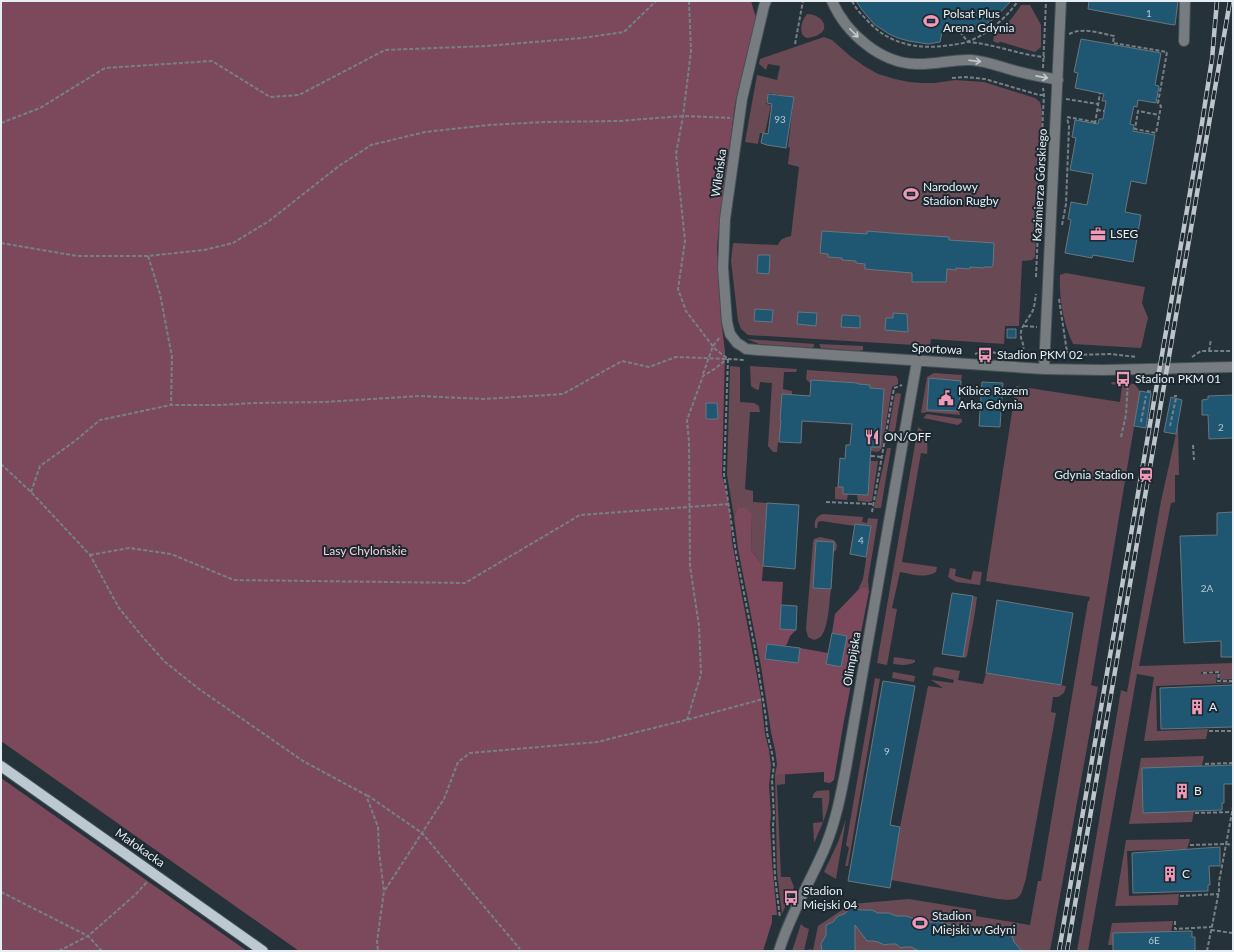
<svg xmlns="http://www.w3.org/2000/svg" width="1234" height="952" font-family="Lato,sans-serif">
  <style>
    .green { fill: #694954 }
    .forest { fill: #7c495c }
    .building { fill: #1f5773; stroke: #68767f }
    .lines { fill: none; stroke-linecap: round; stroke-linejoin: round }
    .minor-casing { stroke: #455057; stroke-width: 12 }
    .major-casing { stroke: #455057; stroke-width: 12 }
    .path { stroke: #768086; stroke-width: 2; stroke-dasharray: 4 2; stroke-linecap: butt }
    .minor { stroke: #767c80; stroke-width: 10 }
    .major { stroke: #bcc9d1; stroke-width: 10 }
    .rail-casing { stroke: #bdc5cb; stroke-width: 4.5 }
    .rail { stroke: #1c282f; stroke-width: 3; stroke-dasharray: 9; stroke-linecap: butt }
    .oneway { stroke: #c5ccd0 }
    .labels { text-anchor: middle; stroke-width: 4; stroke-linejoin: round; paint-order: stroke }
    .number-label { font-size: 10px; fill: #b5c8d3 }
    .poi-label { font-size: 12px; fill: #e7eef3; stroke: #1c282f; text-anchor: start }
    .street-label { font-size: 12px; fill: #e7eef3; stroke: #1c282f }
    .park-label { font-size: 12px; fill: #f5d2dd; stroke: #1c282f }
  </style>
  <rect width="100%" height="100%" fill="#263239"/>
  <path class="green" d="M1021,5h9l11,20v22l-6,5 -34,-10 -4,1 -4,-2 2,-11c12,-2 20,-16 26,-25z
    M807,14c8,0 19,5 17,15 -1,5 -12,9 -17,9 -3,-1 -3,-2 -5,-4 -2,-7 0,-14 5,-20z
    M824,37l8,3 18,16 14,10 14,8 17,5 14,3 13,1h13l20,-3 29,2 51,16 5,4 2,9 -7,146 -3,3 -10,1 -3,65h-14l-1,18 -73,-5 -1,7 -182,-11 -7,-6 -3,-8 -7,-60 2,-18 45,2c3,-7 6,-7 13,-9l8,-69 -11,-3 2,-16 -2,-1 6,-50 -26,-4 -2,11 5,1 -6,28h-5l-2,11 -13,-2 12,-67 20,5 3,-14 -12,-2 -2,6 -7,-6 1,-5z
    M1066,273l79,14 -3,16 6,15 -7,30 -68,-4c-10,-22 -14,-45 -13,-69z
    M747,339l67,5v2l-2,2 -53,-4z
    M819,344l44,2v4l-3,1 -39,-3z
    M730,366l10,1v35l14,1 5,3 1,6h-10l-5,77 8,2v11l14,1 -4,63 -12,-16 1,-35 -15,-7 -3,9 -7,-42z
    M750,366l47,3 -1,3h-12l-1,17 9,2v3h-10l-2,26 1,1 -2,20 -1,2 -1,9h-4l-5,-6 4,-63 -12,-1 -1,7 -1,1 -3,-1 -4,-3z
    M807,370l89,6 2,3v5l-6,3 -10,61c-3,5 -6,4 -11,3v-4h9l4,-58 -14,-1v-3l-12,-1v-1l-47,-3v4l-5,-5z
    M934,373l28,2 -1,6 -32,-3 -2,32 32,1 1,4 -32,-3 -7,1 6,-36z
    M1112,382l22,2 2,2 4,5 -49,294 7,2 -48,264h-241v-2l4,1 5,-24 33,-22 58,-5 67,11v6l54,9 8,-44h3l47,-280h1l1,-4 -104,-16 30,-195 104,16 2,-16 -11,-2z
    M898,393l3,1 -7,43 -5,-1 -1,-2 7,-40z
    M927,414l35,5v3l-4,3 -35,-7z
    M1178,425l1,50h-4v27l-4,1 -32,163 94,-3v16l-13,1v-9l-19,1v2h16l-1,9 17,-1v1l-77,3 1,45 51,-2 -2,10 -62,2 10,-64 -17,-3 -49,277h-11l44,-261 6,2 34,-191z
    M918,427c10,6 10,16 9,27l-6,-1 -19,109 35,5 -1,5c-12,7 -24,2 -36,0l-8,36 5,1 -10,56 -10,-2z
    M887,448h4l-10,60h-7z
    M870,461h8l-6,40 -3,1 -11,-1 -1,-6h11z
    M835,487h8l5,7 -1,6 -12,-1z
    M823,514l40,3 -1,5 5,1 1,-5 10,1 -10,61 1,11 -2,-4 -4,-1 -5,4 5,-11 8,-53 -15,-2 -1,2 -34,-5 -3,1 -1,6h-2c-1,-7 1,-12 8,-14z
    M820,537l14,3 3,5 -1,5 -2,2 -1,-2v-8l-17,-1 -3,47 18,1c-2,13 -2,35 -9,46 -2,3 -5,4 -8,5l-6,-3 -2,-8 7,-87 1,-3z
    M950,568l6,1 -1,7 16,4 2,-9 9,1 -2,13 -24,-3 -8,-5z
    M973,596l4,1 -2,15 -8,44 -2,2 -2,-1z
    M894,657l21,3v2c-7,4 -15,3 -22,2z
    M937,667l23,4 -2,9 25,4 3,-11 80,13 -2,7 -6,4h-5l-2,15 5,1 -30,165c-6,22 -6,23 -28,21l-107,-19 9,-53 28,-141 15,2 -12,-8 22,3 1,-3 -22,-5 2,-7z
    M893,672l22,4 -1,6 -22,-4z
    M875,678l5,1 -32,187h-3l4,-18 -3,-3z
    M1204,756l-2,10 -60,3 1,44 51,-2 -2,11 -63,2 12,-66z
    M785,774v10l-8,1 4,92h9l4,10 -12,27 -5,-41 -2,-98z
    M829,790c3,17 -9,38 -15,53l-1,-20 10,-1 -1,-24h-10l2,-5 3,-2z
    M846,819l-10,60 -12,-7 14,-30z
    M1190,839l-3,10 -60,2 2,45 50,-2 -1,11 -63,1 11,-66z
    M1173,921l-2,11 -58,1v12h-5l4,-22z
    M801,924l3,3 5,2 -5,22h-12z"/>
  <path class="forest" d="M1,1h750l5,17 -21,86 -17,132 -1,14 4,69 4,33 -3,123 7,29 3,38 29,156 4,36 4,16 2,16 -2,20 2,29 -1,10 2,38 5,52h-5v7l-9,29h-464l-298,-210z
    M737,508h10l5,7 -1,35 12,16 -1,15 21,1 -3,46 16,2 -6,6 -3,8 -2,2 -18,-2 -2,15 33,4 2,-15 28,5 -2,11 15,3 6,-31 -15,-3 3,-19 23,-24 5,-4 4,1 2,4 -26,135 -9,54 -4,3 -6,-1v-10l-49,3 2,-11 -2,-14 -4,-18 -10,-66 -23,-117 -4,-32z
    M1,778l246,173h-246z"/>
  <path class="building" d="M856,1h155l-17,18 -8,5 -13,7 -8,-7 -23,8 -2,10 -12,2 -19,-3 -11,-3 -9,-4 -15,-10 -12,-14z
    M1089,1h89l-3,24 -7,-1 -80,-15z
    M1081,39l80,14 -6,32 4,1 -3,17 -18,-3 -1,7 -3,-1 -4,18 4,1 -1,6 22,4 -9,49 -15,-3 -6,31 16,3 -8,47 -40,-7 -1,3 -27,-5 6,-33 -3,-1 3,-17 16,3 6,-31 -23,-4 6,-32 -4,-1 3,-17 23,4 1,-5h4l3,-18h-4l2,-7 -29,-6 3,-15 -4,-1z
    M768,94l26,3 -8,51 -19,-3 -6,-2 2,-10 5,1 4,-30 -5,-1z
    M822,231l45,3v-3l37,3 45,3v3l45,3 -1,22 -1,2h-8v1l-14,-1v2l-14,-1v2l-9,-1 -1,13h-34v-9l-47,-4v-5l-9,-1v-2l-14,-1v-2l-14,-1v-3l-8,-1z
    M758,255h12l-1,19 -12,-1z
    M755,309l18,1 -1,12 -18,-1z
    M798,312l19,1 -1,13 -19,-2z
    M893,313l14,1 1,18 -23,-2 1,-12h7z
    M842,315l18,1v12l-19,-1z
    M1007,329h9v9h-9z
    M929,378l32,3 -2,30 -32,-1z
    M811,380l47,3v1l12,1v3l14,1 -4,58h-9l-3,48 -25,-1v-7h-5l2,-29 5,1 1,-14h4l2,-21 -50,-3 -1,22 -22,-1 2,-22h-1l2,-26 28,2z
    M982,382l21,1 -3,44 -21,-1z
    M1140,391l11,2 -5,35 -12,-2z
    M1233,395v43l-24,1 -1,-24h-6v-15l6,-1v-3z
    M1171,397l11,3 -6,34 -12,-2z
    M706,403h11l1,16h-12z
    M767,503l32,2 -4,64 -32,-3z
    M1233,512v145h-12v-16l-37,2 -4,-107 37,-1v-22z
    M855,524l16,2 -5,31 -16,-3z
    M816,541l18,1 -3,47 -18,-1z
    M952,593l21,3 -10,61 -21,-3z
    M997,600l76,13 -12,72 -75,-12z
    M781,605l16,1 -1,24 -16,-1z
    M832,633l15,3 -6,31 -15,-3z
    M767,644l33,4 -2,15 -33,-4z
    M883,681l32,5 -25,139 10,2 -10,61 -42,-7z
    M1233,685v42l-72,2 -1,-41z
    M1233,765v19h-9v19h-2v7l-79,3 -1,-45z
    M1220,847v19h-11l1,19h-2v6l-75,2 -1,-40z
    M855,905v3l5,2h12l6,3h11l7,3h10l8,3h9l6,3h11l10,3h8l5,3h12l9,4 7,-1 8,3 13,2 2,6 8,9h-103l-8,-4h-7l-3,1 -5,-4h-6l-6,1 -6,-3 -5,-1h-6l-12,-16v26h-33l-1,-7 5,-9v-10l7,-3 5,-6 6,-2z
    M1192,931v6h3v14h-82v-18z"/>
  <g class="lines">
    <g class="minor-casing">
      <path id="minor" d="M766,1l-2,5 -22,93 -17,120 -2,49 4,54 3,12 7,9 5,3 4,3 12,1 286,19 59,1 130,-3
        M832,1c14,32 48,62 84,63 18,1 37,-5 55,-4 15,1 30,7 45,11 14,4 28,6 42,9
        M1184,41l1,-40
        M1044,369l17,-368
        M779,951c11,-37 32,-70 47,-106 10,-25 15,-51 20,-77l71,-407"/>
    </g>
    <g class="major-casing">
      <path id="major" d="M1,766l262,185"/>
    </g>
    <path class="path" d="M689,1l2,50 -8,65 -7,38 9,87 -7,48 8,22 29,38 12,9
      M852,1c4,8 9,13 15,19 22,25 52,30 84,25 5,-1 12,-1 18,-4 18,-6 38,-24 49,-40
      M956,27l12,15c27,2 51,13 77,15
      M1069,34c14,-7 31,-1 45,2l-1,7 54,9 -9,51 3,3 -5,27 -21,-4 3,-18 21,4
      M795,44l8,-43
      M1043,68l3,-67
      M952,78l14,-1 19,2 54,16h5
      M1066,99l32,5
      M1097,110l7,1
      M1067,117l28,5
      M1,123l39,-15 65,-40 107,-7 58,36 29,-2 86,-45 101,-4 96,-8 42,-6 32,-31
      M1095,124l5,-31
      M1062,225l4,-21 3,-78 -2,-8
      M1,243l76,13h71l56,-6 29,-7 36,-22 70,-55 32,-21 54,-13 64,-7 55,-3 75,-1 64,-5 47,2
      M148,256l12,38 12,63 -1,48
      M1036,277l7,-165 1,-17 -1,-7
      M1059,299l8,53
      M1024,326l13,1
      M1209,351l2,-12
      M1054,353l13,-1 6,3 37,-1 27,3
      M975,354c6,-3 17,-3 23,0
      M1019,356c10,-10 0,-14 2,-24 1,-7 9,-15 12,-22 2,-5 2,-11 3,-16
      M1192,357l9,-6h32
      M728,359l-4,116 12,78 19,96 11,69 1,15 5,20 2,13 -2,14 2,36 -1,9 2,52 5,41
      M703,374l10,-28 7,-9
      M1147,391l5,1
      M1174,396h3
      M1141,422l5,-26
      M1170,426l6,-28
      M1121,437l5,-22 2,-35
      M1193,445l1,15
      M871,456l11,1
      M1,464l30,28 59,63 29,53 22,27 23,26 35,28 104,72 63,34 12,32 1,25 5,39 -7,51 1,9
      M31,492l9,-26 35,-25 25,-21 71,-15h50l34,-2 69,-1 95,-6 65,3 79,-5 59,-33 27,6 27,-10 52,2 16,1
      M826,502l47,2
      M872,512l22,-124 8,-3
      M90,555l39,-7 42,6 63,26 231,3 115,-68 149,-11
      M1203,673l16,-1 -1,9h15
      M687,720l14,-46 -2,-48 -9,-60 -1,-124 -2,-22 16,-44 13,-8 11,-9
      M1209,731h24
      M1205,764l28,-1
      M367,795l55,38 98,116
      M1195,813l37,-1
      M1190,845l36,-1 7,1
      M385,890l59,-91 14,-37 12,-9 127,-11 89,-22 77,-21
      M1,892l87,44 14,15
      M1180,896l39,-2
      M1175,921v8l36,-2
      M1211,930l22,3
      M59,951l29,-15 47,-41 12,-13
      M1207,951l12,-60v-9l14,-75"/>
    <use href="#minor" class="minor"/>
    <use href="#major" class="major"/>
    <g class="rail-casing">
      <path id="rail" d="M1059,951l143,-828 10,-64 5,-58
        M1067,951l163,-950"/>
    </g>
    <use href="#rail" class="rail"/>
  </g>
  <defs><path id="oneway-shaft" d="M-6 0H5M1.5-3L5.5 0L1.5 3" fill="none" stroke-width="1.6" stroke-linecap="round" stroke-linejoin="round"/></defs>
  <g class="oneway">
    <use href="#oneway-shaft" transform="translate(854 33) rotate(45)"/>
    <use href="#oneway-shaft" transform="translate(975 61) rotate(7)"/>
    <use href="#oneway-shaft" transform="translate(1042 77) rotate(11)"/>
  </g>
  <defs>
    <g id="stadium-bare" transform="scale(1.2)"><path d="M0-5a6.5 5 0 1 0 0 10a6.5 5 0 1 0 0-10ZM-3.5-1.8h7v3.6h-7Z" fill="#ef9ab8" stroke="#1c282f" stroke-width="2.5" paint-order="stroke"/></g>
    <g id="office-bare" transform="scale(1.2)"><path d="M-6-3h4V-5.5h4V-3h4V5H-6ZM-1-4.5V-3h2v-1.5ZM-6 0V1H6V0Z" fill="#ef9ab8" stroke="#1c282f" stroke-width="2.5" paint-order="stroke"/></g>
    <g id="bus-bare" transform="scale(1.2)"><path d="M-5-6H5V4H4V6H2V4H-2V6H-4V4H-5ZM-3.5-4V0h7V-4ZM-3.5 1.2v1.5H-2V1.2ZM2 1.2v1.5H3.5V1.2Z" fill="#ef9ab8" stroke="#1c282f" stroke-width="2.5" paint-order="stroke"/></g>
    <g id="civic-bare" transform="scale(1.2)"><path d="M-.6-6.5H3V-4.5H.6V-3L4-1V1h2V6H-6V1h2V-1L-.6-3ZM-1.2 2.5V6h2.4V2.5Z" fill="#ef9ab8" stroke="#1c282f" stroke-width="2.5" paint-order="stroke"/></g>
    <g id="restaurant-bare" transform="scale(1.2)"><path d="M-5-6h1v4h1v-4h1v4h1v-4h1v5L-1.5 .5V6h-2V.5L-5-1ZM5-6V6H3V1.5H1.5Q1.5-4 5-6Z" fill="#ef9ab8" stroke="#1c282f" stroke-width="2.5" paint-order="stroke"/></g>
    <g id="station-bare" transform="scale(1.2)"><path d="M-3-6H3Q5-6 5-4V2Q5 4 3 4L4.5 6H3L1.5 4h-3L-3 6H-4.5L-3 4Q-5 4-5 2V-4Q-5-6-3-6ZM-3.5-4v3h7v-3ZM-3.5 1v1.5H-2V1ZM2 1v1.5H3.5V1Z" fill="#ef9ab8" stroke="#1c282f" stroke-width="2.5" paint-order="stroke"/></g>
    <g id="building-bare" transform="scale(1.2)"><path d="M-4-6H4V6H1V3H-1V6H-4ZM-2.5-4.3h1.7v1.8h-1.7ZM.8-4.3h1.7v1.8H.8ZM-2.5-1h1.7V.8h-1.7ZM.8-1h1.7V.8H.8Z" fill="#ef9ab8" stroke="#1c282f" stroke-width="2.5" paint-order="stroke"/></g>
  </defs>
  <g fill-rule="evenodd">
    <use href="#stadium-bare" x="931" y="21"/>
    <use href="#stadium-bare" x="911" y="194"/>
    <use href="#office-bare" x="1098" y="234"/>
    <use href="#bus-bare" x="985" y="355"/>
    <use href="#bus-bare" x="1123" y="379"/>
    <use href="#civic-bare" x="946" y="398"/>
    <use href="#restaurant-bare" x="872" y="437"/>
    <use href="#station-bare" x="1146" y="475"/>
    <use href="#building-bare" x="1197" y="707"/>
    <use href="#building-bare" x="1182" y="791"/>
    <use href="#building-bare" x="1170" y="874"/>
    <use href="#bus-bare" x="791" y="898"/>
    <use href="#stadium-bare" x="920" y="923"/>
  </g>
  <g class="labels">
    <g class="number-label">
      <text x="1149" y="17">1</text>
      <text x="780" y="123">93</text>
      <text x="1221" y="431">2</text>
      <text x="861" y="544">4</text>
      <text x="1207" y="592">2A</text>
      <text x="887" y="755">9</text>
      <text x="1154" y="944">6E</text>
    </g>
    <g class="poi-label">
      <text x="943" y="18">Polsat Plus<tspan x="943" dy="14">Arena Gdynia</tspan></text>
      <text x="923" y="191">Narodowy<tspan x="923" dy="14">Stadion Rugby</tspan></text>
      <text x="1110" y="238">LSEG</text>
      <text x="997" y="359">Stadion PKM 02</text>
      <text x="1135" y="383">Stadion PKM 01</text>
      <text x="958" y="395">Kibice Razem<tspan x="958" dy="14">Arka Gdynia</tspan></text>
      <text x="884" y="441">ON/OFF</text>
      <text x="1134" y="479" text-anchor="end">Gdynia Stadion</text>
      <text x="1209" y="711">A</text>
      <text x="1194" y="795">B</text>
      <text x="1182" y="878">C</text>
      <text x="803" y="895">Stadion<tspan x="803" dy="14">Miejski 04</tspan></text>
      <text x="932" y="920">Stadion<tspan x="932" dy="14">Miejski w Gdyni</tspan></text>
    </g>
    <g class="street-label">
      <text transform="translate(719 173) rotate(-82)" y="4">Wileńska</text>
      <text transform="translate(1040 185) rotate(-87)" y="4">Kazimierza Górskiego</text>
      <text transform="translate(937 349) rotate(3)" y="4">Sportowa</text>
      <text transform="translate(852 659) rotate(-80)" y="4">Olimpijska</text>
      <text transform="translate(140 848) rotate(35)" y="4">Małokacka</text>
    </g>
    <g class="park-label">
      <text x="365" y="555">Lasy Chylońskie</text>
    </g>
  </g>
  <rect width="1234" height="952" fill="none" stroke="#e7eef3" stroke-width="4"/>
</svg>
